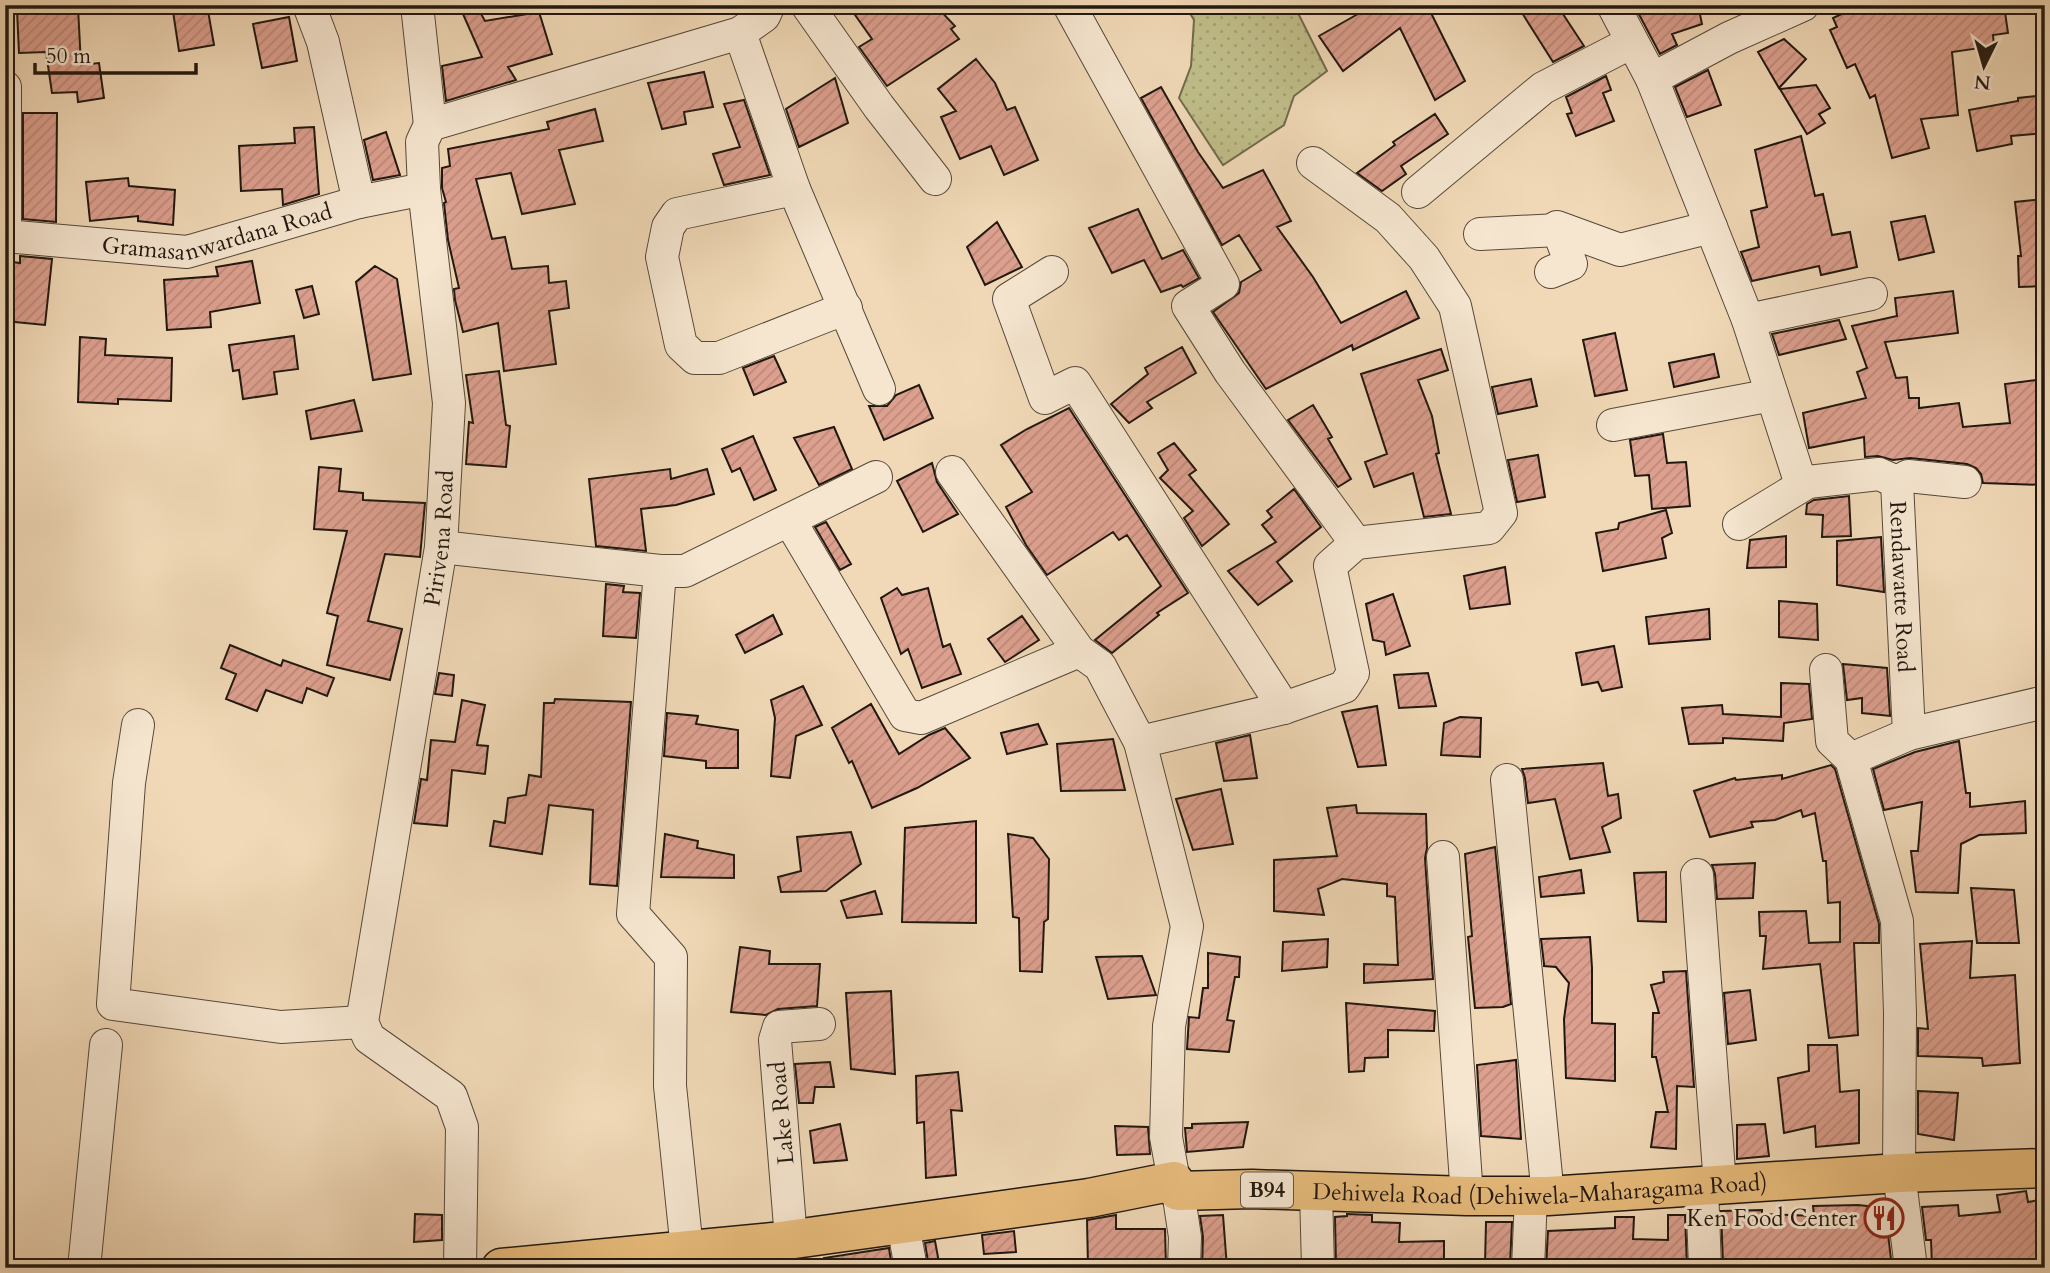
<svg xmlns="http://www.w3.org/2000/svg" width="2050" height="1273" font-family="Cardo,serif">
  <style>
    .grass { fill: url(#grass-dots); stroke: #706b4d; stroke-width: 2 }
    .building { fill: url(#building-hatch); stroke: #211810; stroke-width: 2 }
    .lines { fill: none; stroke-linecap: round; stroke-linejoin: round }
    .minor-casing { stroke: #55483a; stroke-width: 34 }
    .major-casing { stroke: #211810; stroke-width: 41 }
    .minor { stroke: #f6e6d0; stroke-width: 32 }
    .major { stroke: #e8bc7c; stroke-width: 38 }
    .labels { text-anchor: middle; stroke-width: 6; stroke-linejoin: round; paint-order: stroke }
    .shield { fill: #f6e6d0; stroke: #61564a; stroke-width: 2 }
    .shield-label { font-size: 21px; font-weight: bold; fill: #211810 }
    .street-label { font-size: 23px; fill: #211810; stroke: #f6e6d0 }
    .poi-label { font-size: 23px; fill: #211810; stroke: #f6e6d0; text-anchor: end }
  </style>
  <defs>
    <pattern id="grass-dots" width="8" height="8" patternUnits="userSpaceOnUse" patternTransform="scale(1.75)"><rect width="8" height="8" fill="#c0be8a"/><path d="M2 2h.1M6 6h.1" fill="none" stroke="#a5a376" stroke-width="1.8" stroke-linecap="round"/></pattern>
    <pattern id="building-hatch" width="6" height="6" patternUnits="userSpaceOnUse" patternTransform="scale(1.75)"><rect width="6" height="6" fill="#dda08f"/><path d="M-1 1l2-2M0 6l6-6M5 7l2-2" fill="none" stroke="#bd897a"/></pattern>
  </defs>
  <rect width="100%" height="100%" fill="#f1d9b7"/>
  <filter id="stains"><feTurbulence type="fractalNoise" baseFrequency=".00286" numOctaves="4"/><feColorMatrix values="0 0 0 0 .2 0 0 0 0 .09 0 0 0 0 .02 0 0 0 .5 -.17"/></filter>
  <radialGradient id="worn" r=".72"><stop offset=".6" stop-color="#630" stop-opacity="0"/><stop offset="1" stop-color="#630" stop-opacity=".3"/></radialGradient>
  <path class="grass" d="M1185,5h109l33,66 -33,25 -10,29 -61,40 -44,-67 12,-32 3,-46z"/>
  <path class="building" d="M172,5h35l7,40 -35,6z
    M459,5h17l9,16 54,-9 13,42 -44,13 8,13 -70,21 -4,-35 40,-9z
    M848,5h87l20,21 -4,3 8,10 -72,47 -28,-39 13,-8z
    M1374,5h53l38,76 -30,19 -35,-72 -57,43 -24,-35z
    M1517,5h40l27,41 -31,16z
    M1634,5h26l2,4 14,-4h22l4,19 -30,10 5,11 -17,9z
    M1861,5h143l4,28 -15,2 1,11 -42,6 6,63 -37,4 8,29 -37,10 -17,-63 -5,3 -15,-34 -8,4 -17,-38 7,-3 -4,-9z
    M78,7l3,58 18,-2 5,35 -26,4 -1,-10 -25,1 -6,-41 -27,1 -2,-43z
    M289,17l8,44 -35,7 -9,-44z
    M1784,39l22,20 -27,29 -21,-36z
    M976,59l19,24 12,27 8,-3 23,53 -34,15 -13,-29 -31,13 -19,-42 15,-6 -18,-22z
    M1708,70l13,35 -34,12 -12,-30z
    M704,72l9,35 -29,5 2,12 -24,5 -14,-46z
    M1606,76l5,14 -8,3 11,28 -38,15 -9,-22 5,-1 -6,-16z
    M835,78l13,45 -49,24 -13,-38z
    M1816,85l14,23 -11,6 6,9 -18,11 -27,-45z
    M1161,87l37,65 25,36 40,-18 28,51 -14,6 36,50 28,46 65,-32 13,27 -66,32 -1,-5 -86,44 -53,-77 26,-19 2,-11 20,-12 -22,-35 -17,10 -81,-147z
    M2045,95v38l-34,3 1,8 -35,7 -8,-41 49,-9v-3z
    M744,100l26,75 -46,10 -11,-31 27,-7 -16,-43z
    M595,109l8,32 -44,9 16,54 -53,10 -11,-41 -35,6 16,60 13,-2 7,32 36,-3 1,17 17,-2 3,27 -20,3 7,53 -52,7 -6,-48 -35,9 -8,-32 -1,-11 5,-1 -11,-48 -4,-37 2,-1 -4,-14v-20l8,-2 -2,-17 101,-20 -2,-7z
    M23,113h34l-1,109 -33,-3z
    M1435,114l13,20 -47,32 5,8 -24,17 -25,-18 38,-28 -2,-3z
    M314,127l5,67 -36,11 -1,-16 -41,2 -2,-45 56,-3 -1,-15z
    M386,132l14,43 -27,5 -9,-40z
    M1801,136l14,60 8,-2 9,41 18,-3 7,35 -36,8 -2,-9 -67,15 -11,-29 18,-5 -8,-36 16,-4 -12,-57z
    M128,178l1,8 46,4 -2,35 -35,-4v-5l-48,5 -4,-39z
    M2045,199v87l-26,1 -1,-31h3l-6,-54z
    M1138,209l24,50 21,-9 16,28 -16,9 -2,-2 -20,7 -17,-32 -32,13 -23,-45z
    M1925,216l9,36 -35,8 -8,-38z
    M997,222l25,45 -37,18 -18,-38z
    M20,256l32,3 -7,66 -40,-4v-60l15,2z
    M252,261l8,42 -50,9 1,15 -44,3 -3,-50 54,-4 -2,-9z
    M375,266l22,13 14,95 -38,6 -17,-98z
    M312,286l7,28 -15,4 -8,-28z
    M1953,291l5,42 -73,9 11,36 11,-1 2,21h10v10l40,-5 4,24 47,-4 -5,-39 31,-4 9,66v39l-62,-2 -2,-9 -5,-6 -9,-4 -57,-6 -17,2 -15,-4 -13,1 -1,-20 -55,11 -6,-35 63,-15 -9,-26 10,-4 -15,-42 45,-10 -2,-18z
    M1839,320l7,19 -67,16 -7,-21z
    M1615,333l12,57 -32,6 -12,-56z
    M294,336l4,33 -24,3 3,22 -34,5 -4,-29 -6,1 -4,-26z
    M80,337l26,2 -1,16 67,3 -1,43 -53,-2v5l-40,-2z
    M1182,347l14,26 -49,29 5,6 -23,15 -18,-19 37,-30 -3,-6z
    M1441,349l7,21 -30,10 14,36 7,37 -3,1 15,60 -27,3 -11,-44 -39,14 -9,-25 22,-8 -26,-80z
    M1714,354l5,23 -45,10 -5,-24z
    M774,356l12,26 -32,13 -11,-27z
    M499,371l7,54 4,1 -4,41 -40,-3 3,-42 4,1 -7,-48z
    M1531,379l6,27 -39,8 -6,-27z
    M919,385l14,33 -49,22 -15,-34h18l9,-11z
    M354,400l8,31 -51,8 -5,-28z
    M1313,405l19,32 -4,2 23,40 -13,8 -50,-67z
    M1069,408l119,185 -31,20 2,2 -47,38 -17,-13 66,-54 -34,-51 -8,5 -6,-8 -66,43 -21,-30 -20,-38 26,-15 -31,-47 26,-16z
    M834,427l18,42 -33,16 -25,-47z
    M1663,434l4,29 19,-1 4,44 -38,3 -3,-34 -14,1 -5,-36z
    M753,436l23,54 -22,10 -14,-32 -8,4 -10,-23z
    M1174,443l22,27 -7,5 40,49 -27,22 -18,-28 9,-7 -33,-33 8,-8 -10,-17z
    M1538,455l7,42 -28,5 -9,-42z
    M932,463l5,19 21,32 -35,18 -26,-51z
    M319,467l22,2 -2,22 24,2v7l62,3 -5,54 -35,-3 -17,67 34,8 -12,51 -63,-15 11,-49 -11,-3 20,-82 -33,-2z
    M670,469l1,10 36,-10 7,25 -38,11 -35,4 5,42 -50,-5 -7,-67z
    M1294,489l27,38 -44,35 15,19 -34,24 -30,-34 48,-29 -14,-17 10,-8 -5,-6z
    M1849,496l2,40 -29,1 1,-22 -17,-1 1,-10 7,-4z
    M1666,510l6,23 -10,5 4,20 -63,13 -7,-38 22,-4 1,-6z
    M826,522l25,42 -11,6 -25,-43z
    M1786,536v31l-39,1 3,-28z
    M1881,537l3,55 -47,-7v-44z
    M1505,567l5,37 -40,5 -6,-33z
    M606,584l18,2 -1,6 17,1 -4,45 -33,-2z
    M897,588l5,7 26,-7 15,59 7,-3 11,30 -39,14 -14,-39 -7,5 -20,-56z
    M1393,594l17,52 -24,9 -2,-13 -11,-2 -7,-36z
    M1779,601l38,3 1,36 -39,-3z
    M1709,609l1,30 -61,5 -3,-27z
    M773,615l9,19 -37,19 -9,-18z
    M1022,616l17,24 -34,22 -17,-23z
    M230,645l51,21 2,-6 51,18 -7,18 -20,-8 -5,15 -36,-13 -9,21 -31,-12 10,-25 -15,-6z
    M1614,646l8,41 -20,4 -4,-9 -16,3 -6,-32z
    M1843,664l44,4 3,48 -28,-3v-15l-15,2z
    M439,673l15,2 -2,21 -17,-2z
    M1428,673l8,33 -37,2 -5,-33z
    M1781,683l28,1 3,35 -28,4 -1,18 -60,-3v5l-34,1 -7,-36 40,-3 1,9 58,3z
    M803,686l19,39 -26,11 -6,42 -19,-2 4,-58 -4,-18z
    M555,699l76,3 -14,184 -27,-2 3,-74 -44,-5 -7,49 -52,-8 4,-25 11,2 3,-25 18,-3 3,-20 12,2 3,-74h10z
    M462,700l23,5 -8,40 11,1 -3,28 -33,-4 -5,56 -33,-3 7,-44 6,1 4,-40 24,2z
    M871,704l28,50 30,-19 16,-7 25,30 -53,30 -45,20 -20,-47 -3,2 -17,-35z
    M1377,706l9,59 -28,2 -16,-55z
    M667,713l31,3 -2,8 42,6v38h-32v-7l-42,-5z
    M1460,717l21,1 -1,39 -39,-2 3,-32z
    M1038,724l9,20 -40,10 -6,-21z
    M1250,735l7,43 -33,3 -8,-38z
    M1113,739l12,51 -64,1 -4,-47z
    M1959,741l7,52h4v14l55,-6 1,32 -47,2 -18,9 -3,49 -42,-1 -5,-41h7l4,-49 -38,8 -11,-41 42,-17z
    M1603,763l5,33 10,-2 3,24 -19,9 8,25 -40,7 -15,-60 -27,4 -3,-25 -3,-9z
    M1831,765l4,4 44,155v19h-25l4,92 -29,3 -9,-74 -57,5 3,-33h-6l-1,-24 47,-1 3,32 31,-1v-40l-12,1 -2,-42h-3l-8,-48 -12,4 -2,-7 -26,10 -24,2 2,5 -43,10 -16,-46 41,-13 1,2 46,-5v4z
    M1221,789l12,55 -40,6 -17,-51z
    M1356,805l1,8 69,1 1,34 -2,10 8,121 -69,4v-19l34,1 -3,-68 -8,-1v-12l-45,-5 -24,10 6,26 -50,-4v-51l63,-4 -10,-48z
    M976,821v102l-74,-1 3,-94z
    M851,832l10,32 -35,27 -45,1 -3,-15 23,-6 -4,-34z
    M665,834l33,7 -1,7 37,7v23l-73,-1z
    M1008,834l25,4 16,21 -1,60 -4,3 -2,50 -22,-1 -1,-53 -6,-1z
    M1495,847l16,157 -8,3 -28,1 -7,-71 4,-1 -7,-82z
    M1755,863l-2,35 -36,1 -2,-25 -3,-9z
    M1581,870l3,23 -43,4 -2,-20z
    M1666,872v50l-28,-1 -4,-48z
    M1971,888l43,2 5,53h-42z
    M875,891l7,23 -35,4 -6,-17z
    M1590,937l2,31v55l23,1v57l-49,-3 -2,-59 5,-36 -13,-16 -12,-1v-2l-3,-25z
    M1328,939l-1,28 -45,4 1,-29z
    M1972,941l-2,37 45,-3 5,88 -37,3 -1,-8 -64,-2v-28l10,1 -8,-85z
    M740,947l30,4 -1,13h51l-3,42 -39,3 -12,6 -35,-3z
    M1208,953l32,4 -1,20h-4l-8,43 7,1 -5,31 -42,-3 2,-32 10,1 4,-30h5z
    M1142,956l14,39 -48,4 -12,-42z
    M1686,971l8,116 -17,-1 -1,63 -25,-2 5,-35h12l-12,-55h-4l1,-44h6l-8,-28 13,-3 -1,-10z
    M1750,990l6,50 -28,4 -4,-51z
    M891,991l4,83 -44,-5 -5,-76z
    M1346,1003l89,8 -1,20 -46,-1v27l-23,1 -1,13 -15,1z
    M1808,1045h29l3,47 19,-2v53l-43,4 -1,-21 -31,7 -6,-55 31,-7z
    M1516,1060l5,79 -40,-3 -4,-71z
    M830,1062l4,25h-19l-2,16h-14l-4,-39z
    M958,1072l4,39 -11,-1 5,65 -30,3 -2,-56 -7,1 -1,-47z
    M1918,1091l40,2 -4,47 -36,-6z
    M1248,1122l-5,25 -56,5 -2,-24h7v-4z
    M840,1124l7,36 -33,3 -4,-32z
    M1765,1124l4,32 -32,3v-34z
    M1115,1126l33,1 2,27 -33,1z
    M2026,1191l2,11 17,-3v69l-113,-2 -1,-26h-5l-4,-33 36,-2 1,11 41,-4 -3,-17z
    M1858,1205l27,3 7,60h-74v-3l-81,3v-3l-14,-1 -2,-53 41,-1v4l52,2 -1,-10z
    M415,1214l27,1v25l-28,2z
    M1347,1214l25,1v7l28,1 -1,19 45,-1v27h-47v-6h-57v4h-4l-1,-49 12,-1z
    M1116,1215v14h49l1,39h-43v-3l-35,1 -1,-46z
    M1223,1215l4,53h-25l1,-31 -3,-21z
    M1668,1215h17l2,51 -52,-2 1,4h-90l2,-37 67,-3v-11h19l-1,22 35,1z
    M1486,1222h26l-2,43 -25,-1z
    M1014,1231l2,21 -32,2 -2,-19z
    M935,1241l5,27h-11l-4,-25z
    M889,1248l3,20h-67l-1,-10z"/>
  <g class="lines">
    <g class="minor-casing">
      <g id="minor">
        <path d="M309,5l14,37 36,160"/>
        <path d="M417,5l13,120"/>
        <path d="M807,5l72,102 56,72"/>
        <path d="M1069,5l154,279 -35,22 42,66 126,171"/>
        <path id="s1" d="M1613,5l39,74 96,241 50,155 10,7 71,-8 18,8 12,252 -58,25 46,162 3,92 -1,160 12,95"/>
        <path d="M740,33l54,156 85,200"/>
        <path d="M1652,79l77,-41 74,-33"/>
        <path d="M5,87v149"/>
        <path d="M794,189l-117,25 -9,13 -6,30 19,88 14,13h24l127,-50"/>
        <path d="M1418,192l125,-104 89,-46"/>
        <path d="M1480,234l78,-4"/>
        <path id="s2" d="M5,236l182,16 172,-50 65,-13"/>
        <path d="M1052,272l-43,27 36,99 30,-15 209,325"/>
        <path d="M1551,272l20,-8 -14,-37 63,23 91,-23"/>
        <path d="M1748,320l123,-26"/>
        <path d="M1613,425l159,-30"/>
        <path d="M952,472l127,179 21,15 40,76 47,184 -18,100 -3,111 8,44"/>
        <path d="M1897,482l11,-6 57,6"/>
        <path d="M790,521l115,194 16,3 158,-67"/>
        <path d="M1739,524l69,-42"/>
        <path d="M441,547l219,24h25l191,-94"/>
        <path d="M660,571l-27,343 38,43 -1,129 17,164"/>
        <path d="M1826,670l6,71 19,18"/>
        <path d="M138,725l-9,58 -16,221 168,23 81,-5"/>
        <path d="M1909,734l136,-32"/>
        <path d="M1140,742l144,-34 60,-21 9,-14 -23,-107 26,-23 133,-15 12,-15 -46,-207 -31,-48 -36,-40 -75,-55"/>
        <path d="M1507,780l41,416"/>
        <path d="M1443,857l24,339"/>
        <path d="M1697,875l23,310"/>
        <path d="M1702,1186l3,82"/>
        <path d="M1178,1191l7,46 -1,31"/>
        <path d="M1316,1192l2,76"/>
        <path d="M903,1225l8,43"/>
        <path d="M791,1239l-16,-199 4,-13 40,-3"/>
        <path d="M84,1268l22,-223"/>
        <path id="s3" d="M460,1268l2,-141 -11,-31 -82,-58 -7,-16 79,-475 8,-144 -25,-214 -2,-47 8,-17 310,-92 24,-17 5,-11"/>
        <path d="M1528,1268l3,-72"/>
      </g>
    </g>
    <g class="major-casing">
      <g id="major">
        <path id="s4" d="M501,1268l272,-26 316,-44 85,-17 4,10 74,-2 215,7h81l351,-23 146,-5"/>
      </g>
    </g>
    <use href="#minor" class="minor"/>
    <use href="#major" class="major"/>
  </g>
  <defs>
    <g id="restaurant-ring" transform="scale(2.0125)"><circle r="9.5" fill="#f6e6d0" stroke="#8f2418" stroke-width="1.5"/><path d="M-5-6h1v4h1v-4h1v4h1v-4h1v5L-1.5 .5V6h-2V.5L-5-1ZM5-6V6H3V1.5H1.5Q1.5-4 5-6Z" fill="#8f2418"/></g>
  </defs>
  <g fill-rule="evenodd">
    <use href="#restaurant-ring" x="1884" y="1218"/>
  </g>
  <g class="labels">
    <rect class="shield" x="1241" y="1172.5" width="52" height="35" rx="5"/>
    <g class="shield-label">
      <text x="1267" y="1197">B94</text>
    </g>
    <g class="street-label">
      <text dy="8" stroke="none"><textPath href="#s2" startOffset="215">Gramasanwardana Road</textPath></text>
      <text dy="8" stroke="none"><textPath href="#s3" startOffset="782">Pirivena Road</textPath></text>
      <text dy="8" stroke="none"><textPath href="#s1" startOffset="714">Rendawatte Road</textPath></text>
      <text transform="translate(781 1113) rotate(-95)" y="8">Lake Road</text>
      <text dy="8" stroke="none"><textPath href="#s4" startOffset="1052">Dehiwela Road (Dehiwela-Maharagama Road)</textPath></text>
    </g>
    <g class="poi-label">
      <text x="1857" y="1226">Ken Food Center</text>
    </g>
  </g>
  <rect width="2050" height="1273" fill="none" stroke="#f1d9b7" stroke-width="28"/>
  <rect x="7" y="7" width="2036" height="1259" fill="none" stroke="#211810" stroke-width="3.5"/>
  <rect x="14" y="14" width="2022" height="1245" fill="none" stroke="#211810" stroke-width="2"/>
  <g transform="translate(1984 66) rotate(185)" stroke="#f6e6d0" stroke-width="5" paint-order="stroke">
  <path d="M0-5L12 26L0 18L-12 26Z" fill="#211810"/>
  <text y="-10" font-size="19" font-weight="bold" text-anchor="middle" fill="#211810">N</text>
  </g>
  <path d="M35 63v10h161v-10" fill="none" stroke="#211810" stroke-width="3.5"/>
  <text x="46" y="63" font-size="21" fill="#211810" stroke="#f6e6d0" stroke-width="5" paint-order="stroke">50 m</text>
  <rect width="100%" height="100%" filter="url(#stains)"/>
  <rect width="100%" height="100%" fill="url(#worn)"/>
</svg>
